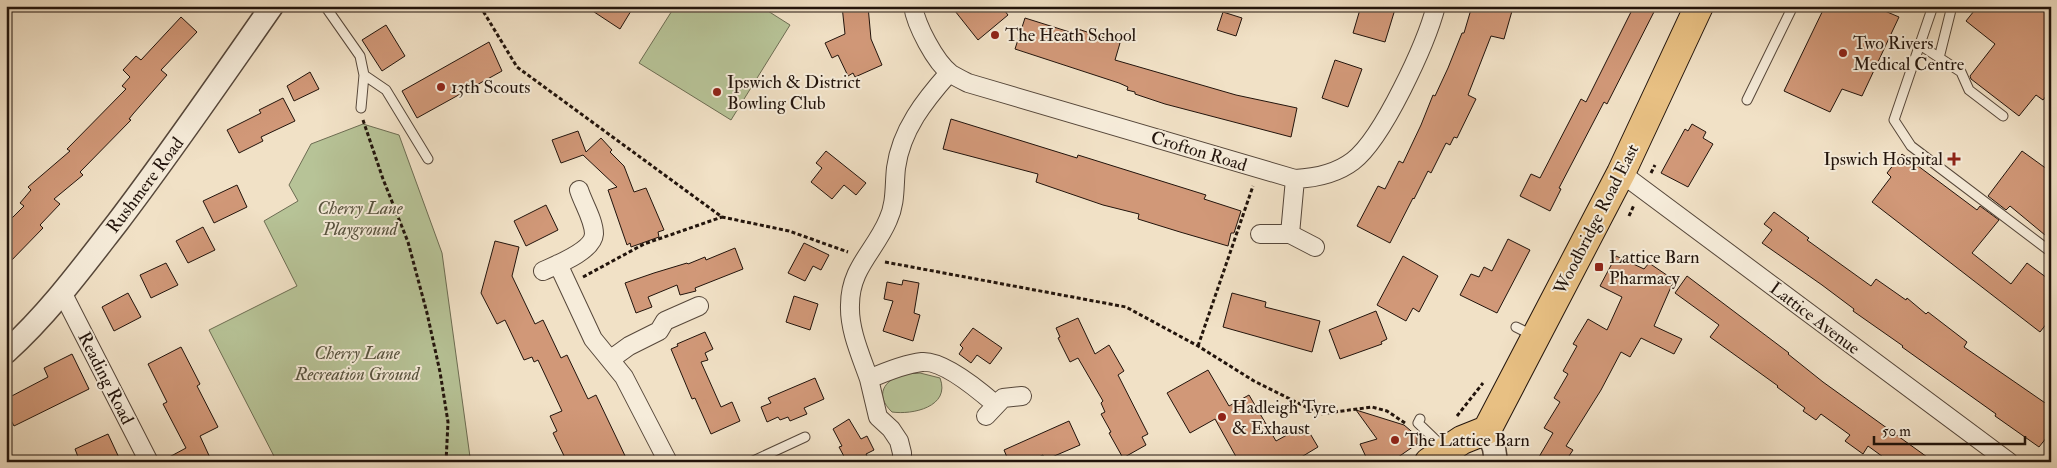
<svg xmlns="http://www.w3.org/2000/svg" width="2057" height="468" font-family="'IM FELL Double Pica',serif">
  <style>
    .green { fill: #b7c397; stroke: #6c6c52 }
    .building { fill: #d19878; stroke: #22140c }
    .lines { fill: none; stroke-linecap: round; stroke-linejoin: round }
    .service-casing { stroke: #56473a; stroke-width: 11 }
    .minor-casing { stroke: #56473a; stroke-width: 20 }
    .tertiary-casing { stroke: #56473a; stroke-width: 25 }
    .primary-casing { stroke: #22140c; stroke-width: 30 }
    .path { stroke: #22140c; stroke-width: 3; stroke-dasharray: 4 2.5; stroke-linecap: butt }
    .service { stroke: #f6ecda; stroke-width: 9 }
    .minor { stroke: #f6ecda; stroke-width: 18 }
    .tertiary { stroke: #f6ecda; stroke-width: 22 }
    .primary { stroke: #e8c083; stroke-width: 28 }
    .poi-dot { fill: #8f2418; stroke: #f6ecda; stroke-width: 2 }
    .labels { text-anchor: middle; stroke-width: 4; stroke-linejoin: round; paint-order: stroke }
    .poi-label { font-size: 18px; fill: #22140c; stroke: #f6ecda; text-anchor: start }
    .street-label { font-size: 18px; fill: #22140c; stroke: #f6ecda }
    .park-label { font-size: 18px; font-style: italic; fill: #56513d; stroke: #f6ecda }
  </style>
  <rect width="100%" height="100%" fill="#f1e1c6"/>
  <filter id="stains"><feTurbulence type="fractalNoise" baseFrequency=".004" numOctaves="4"/><feColorMatrix values="0 0 0 0 .2 0 0 0 0 .09 0 0 0 0 .02 0 0 0 .5 -.17"/></filter>
  <radialGradient id="worn" r=".72"><stop offset=".6" stop-color="#630" stop-opacity="0"/><stop offset="1" stop-color="#630" stop-opacity=".3"/></radialGradient>
  <path class="green" d="M675,6h85l30,19 -59,95 -92,-57z
    M363,124l36,11 43,118 28,204 -2,5h-191l-68,-132 88,-44 -33,-65 34,-20 -9,-16 22,-41z
    M920,373l20,5c11,29 -28,37 -48,34 -18,-17 -8,-32 12,-38 5,-1 11,0 16,-1z"/>
  <path class="building" d="M585,6h49l-14,23z
    M842,6h26l3,33 11,26 -27,12 -2,-4 -5,3 -10,-21 -6,3 -7,-15 20,-9z
    M951,6h50l7,9 -30,25z
    M1361,6h35l-11,36 -32,-9z
    M1472,6h34l-1,3 7,2 -8,28 -13,-3 -23,59 8,4 -19,39 -3,-1 -4,8 -4,-2 -15,30 -3,-2 -14,28 -1,-1 -23,45 -33,-17 21,-40 7,3 14,-28 4,2 18,-38 12,-30 2,1 13,-28 14,-35h2z
    M1634,6h23l-50,98 -3,-2 -45,86 2,1 -11,22 -30,-15 11,-22 9,4 41,-79 5,3z
    M1825,6h48l26,11 -37,79 -20,-7 -12,23 -46,-21z
    M1978,6h73v84l-8,10 -7,-5 -17,21 -48,-37 -1,-3 25,-32 -29,-23z
    M1223,12l19,6 -6,18 -19,-6z
    M181,17l16,15 -36,38 6,5 -34,39 -4,5 2,1 -51,52 3,3 -29,24 6,5 -20,21 3,3 -37,38v-42l18,-18 -4,-3 11,-13 -3,-3 42,-36 -3,-2 59,-60 -4,-3 8,-9 -7,-7 13,-14 5,4z
    M1025,18l51,16 2,-5 42,14 -5,17 121,35 61,13 -6,29 -126,-33 -30,-10v-2l-8,-2 1,-3 -9,-4 -104,-34z
    M386,25l19,31 -23,15 -20,-31z
    M489,42l13,29 -85,47 -15,-27z
    M1335,60l27,9 -14,38 -26,-9z
    M310,72l9,17 -25,12 -7,-15z
    M283,98l12,23 -34,16 2,4 -24,12 -12,-23 34,-17 -2,-3z
    M951,119l126,39 1,-3 128,40 -2,4 37,12 -7,22h-3l-3,13 -48,-14 -42,-13 1,-5 -36,-9 -67,-23 2,-8 -95,-25z
    M1692,124l14,8 -3,6 10,6 -25,43 -27,-14 24,-44 3,2z
    M578,131l8,21 15,-14 11,12 -2,2 14,14 10,26 12,-4 18,42 -6,2 1,5 -28,10 -1,-4 -3,2 -19,-55 9,-3 -34,-32 -22,8 -9,-23z
    M826,151l40,32 -10,12 -12,-10 -12,14 -21,-17 11,-14 -6,-5z
    M2022,151l29,21v68l-41,-34 -4,4 -18,-14z
    M1902,154l75,56 3,-4 19,14 -27,33 39,31 16,-21 24,18v37l-11,14 -168,-130 19,-25 -4,-4z
    M237,185l10,22 -33,16 -11,-22z
    M546,205l12,25 -32,16 -12,-25z
    M1774,212l35,26 -2,2 64,46 5,-7 30,21 1,-2 19,16 2,-2 39,30 -3,5 87,60v25l-12,15 -44,-31 1,-2 -94,-67 1,-1 -50,-35 1,-2 -32,-24 -60,-42 10,-13 -8,-6z
    M203,227l12,23 -27,13 -12,-22z
    M1508,239l22,11 -33,63 -37,-18 11,-21 8,3 5,-10 8,4z
    M495,241l24,6 -7,29 23,48 8,-4 18,38 6,-3 21,44 8,-4 32,67h-61l-14,-29 4,-2 -7,-15 12,-5 -24,-51 -4,2 -2,-5 -8,3 -19,-40 -8,4 -16,-31z
    M804,243l25,12 -8,15 -8,-4 -8,15 -17,-8z
    M735,248l8,21 -48,19 1,3 -16,4 -3,-10 -29,12 4,10 -16,6 -11,-30 29,-10 33,-10 1,1 17,-7 1,3z
    M1403,256l35,20 -19,36 -6,-4 -7,13 -29,-16z
    M1616,256l28,13 5,-6 25,17 -20,46 28,13 -8,15 -33,-16 -11,19 -9,-5 -20,38 -35,56 7,4 -8,12h-29l17,-29 -9,-5 16,-26 -6,-4 14,-24 -5,-3 14,-25 -4,-2 15,-25 19,11 15,-33 -22,-11z
    M166,263l12,22 -27,13 -11,-23z
    M1687,276l102,77 -1,1 35,28 111,80h-44l-22,-16 -5,8 -18,-13 5,-6 -29,-21 -5,6 -13,-9 2,-3 -28,-21 1,-1 -68,-49 9,-12 -44,-32z
    M903,280l16,3 -5,30 6,2 -7,26 -30,-10 10,-30 -9,-2 3,-17 15,3z
    M128,293l13,24 -27,14 -12,-24z
    M1232,293l34,9 -1,5 55,14 -8,31 -89,-25z
    M794,296l24,8 -8,26 -24,-8z
    M1376,311l11,28 -6,3 1,2 -42,15 -11,-29z
    M1078,318l17,36 14,-9 15,26 -6,4 30,59 -6,3 4,8 -23,13 -14,-25 2,-1 -10,-18 4,-2 -4,-9 2,-2 -25,-43 -8,4 -12,-24 2,-1 -4,-9z
    M973,328l29,20 -12,16 -13,-9 -6,8 -12,-9 4,-6 -3,-3z
    M705,332l8,17 -8,4 3,7 -7,2 20,45 11,-5 8,19 -29,13 -16,-36 -3,1 -21,-50 7,-3 -1,-2z
    M181,347l19,37 -3,2 21,41 -18,9 12,26h-52l26,-14 -23,-44 4,-2 -19,-38z
    M72,354l17,35 -75,37 -8,-15v-12l42,-22 -4,-9z
    M1208,370l21,36 20,-11 27,46 29,-16 13,22 -25,15h-54l-24,-43 -25,14 -23,-40z
    M815,378l9,21 -20,9 3,6 -17,7 -2,-4 -8,3 -2,-3 -11,5 -6,-15 10,-4 -3,-5z
    M1356,410l48,15 13,11v8l-26,18h-20l-5,-5 -6,-13 17,-5z
    M849,419l12,20 6,-3 7,14 -8,4 4,8h-23l-8,-15 3,-1 -9,-17z
    M1069,421l11,24 -35,15 -2,-5 -14,7h-20l-5,-12z
    M108,434l13,28h-41l-5,-13z"/>
  <g class="lines">
    <g class="service-casing">
      <path id="service" d="M325,6l35,50 4,19 -3,33
        M1933,6l-39,114 17,26 140,106
        M1920,45l41,27 8,18 34,26
        M1939,58l13,-52
        M364,75l22,15 42,69
        M1747,100l46,-94
        M1516,327l18,9
        M1420,419l-2,4 26,25
        M751,462l54,-25"/>
    </g>
    <g class="minor-casing">
      <path id="minor" d="M913,6c3,19 22,56 38,68 5,3 11,6 17,9l327,96c21,-1 41,-5 58,-18 30,-23 73,-117 83,-155
        M949,73c-24,27 -48,57 -53,95 -2,18 0,35 -8,52 -13,31 -38,48 -38,85 -1,25 11,51 19,74 16,-7 35,-15 53,-17 21,-2 58,29 73,42
        M1621,173l388,289
        M1295,179l-5,55 25,13
        M1260,234h30
        M558,264l35,75 31,38 44,85
        M543,271c13,-6 50,-20 51,-37 0,-14 -11,-31 -15,-44
        M63,294l86,168
        M611,359l18,-13 30,-15 6,-10 34,-15
        M869,379l9,38 13,12 8,12 3,12v9
        M986,416l17,-18 19,-2"/>
    </g>
    <g class="tertiary-casing">
      <path id="tertiary" d="M6,352c43,-39 76,-84 111,-129 54,-71 104,-144 155,-217
        M1487,430l7,18 2,14"/>
    </g>
    <g class="primary-casing">
      <path id="primary" d="M1429,462l33,-22 25,-10 134,-257 78,-167"/>
    </g>
    <path class="path" d="M480,6l37,61 205,150 67,14 59,21
      M363,120l20,59 25,63 19,71 13,59 8,50 -2,40
      M1651,173l4,-8
      M1629,216l5,-11
      M885,262l241,45 72,39 56,35 66,33 52,-7 15,4 18,12
      M583,277l61,-33 78,-27
      M1198,346l55,-160
      M1457,416l26,-33
      M1522,462l1,-6"/>
    <use href="#service" class="service"/>
    <use href="#minor" class="minor"/>
    <use href="#tertiary" class="tertiary"/>
    <use href="#primary" class="primary"/>
  </g>
  <g class="poi-dot">
    <circle cx="995" cy="35" r="5"/>
    <circle cx="1843" cy="53" r="5"/>
    <circle cx="441" cy="87" r="5"/>
    <circle cx="717" cy="92" r="5"/>
    <path d="M1951.5 151.5h5v5h5v5h-5v5h-5v-5h-5v-5h5z"/>
    <rect x="1594" y="262" width="10" height="10" rx="2.5"/>
    <circle cx="1222" cy="417" r="5"/>
    <circle cx="1395" cy="440" r="5"/>
  </g>
  <g class="labels">
    <g class="poi-label">
      <text x="1005" y="41">The Heath School</text>
      <text x="1853" y="49">Two Rivers<tspan x="1853" dy="21">Medical Centre</tspan></text>
      <text x="727" y="88">Ipswich &amp; District<tspan x="727" dy="21">Bowling Club</tspan></text>
      <text x="451" y="93">13th Scouts</text>
      <text x="1943" y="165" text-anchor="end">Ipswich Hospital</text>
      <text x="1609" y="263">Lattice Barn<tspan x="1609" dy="21">Pharmacy</tspan></text>
      <text x="1232" y="413">Hadleigh Tyre<tspan x="1232" dy="21">&amp; Exhaust</tspan></text>
      <text x="1405" y="446">The Lattice Barn</text>
    </g>
    <g class="street-label">
      <text transform="translate(1199 151) rotate(17)" y="6">Crofton Road</text>
      <text transform="translate(145 185) rotate(-53)" y="6">Rushmere Road</text>
      <text transform="translate(1596 219) rotate(-63)" y="6">Woodbridge Road East</text>
      <text transform="translate(1815 318) rotate(37)" y="6">Lattice Avenue</text>
      <text transform="translate(106 378) rotate(63)" y="6">Reading Road</text>
    </g>
    <g class="park-label">
      <text x="360" y="214">Cherry Lane<tspan x="360" dy="21">Playground</tspan></text>
      <text x="357" y="359">Cherry Lane<tspan x="357" dy="21">Recreation Ground</tspan></text>
    </g>
  </g>
  <rect width="2057" height="468" fill="none" stroke="#f1e1c6" stroke-width="25"/>
  <rect x="8" y="8" width="2042" height="453" fill="none" stroke="#22140c" stroke-width="2.5"/>
  <rect x="12" y="12" width="2032" height="443" fill="none" stroke="#22140c"/>
  <path d="M1874 436v8h151v-8" fill="none" stroke="#22140c" stroke-width="2.5"/>
  <text x="1882" y="436" font-size="15" fill="#22140c" stroke="#f6ecda" stroke-width="4" paint-order="stroke">50 m</text>
  <rect width="100%" height="100%" filter="url(#stains)"/>
  <rect width="100%" height="100%" fill="url(#worn)"/>
</svg>
